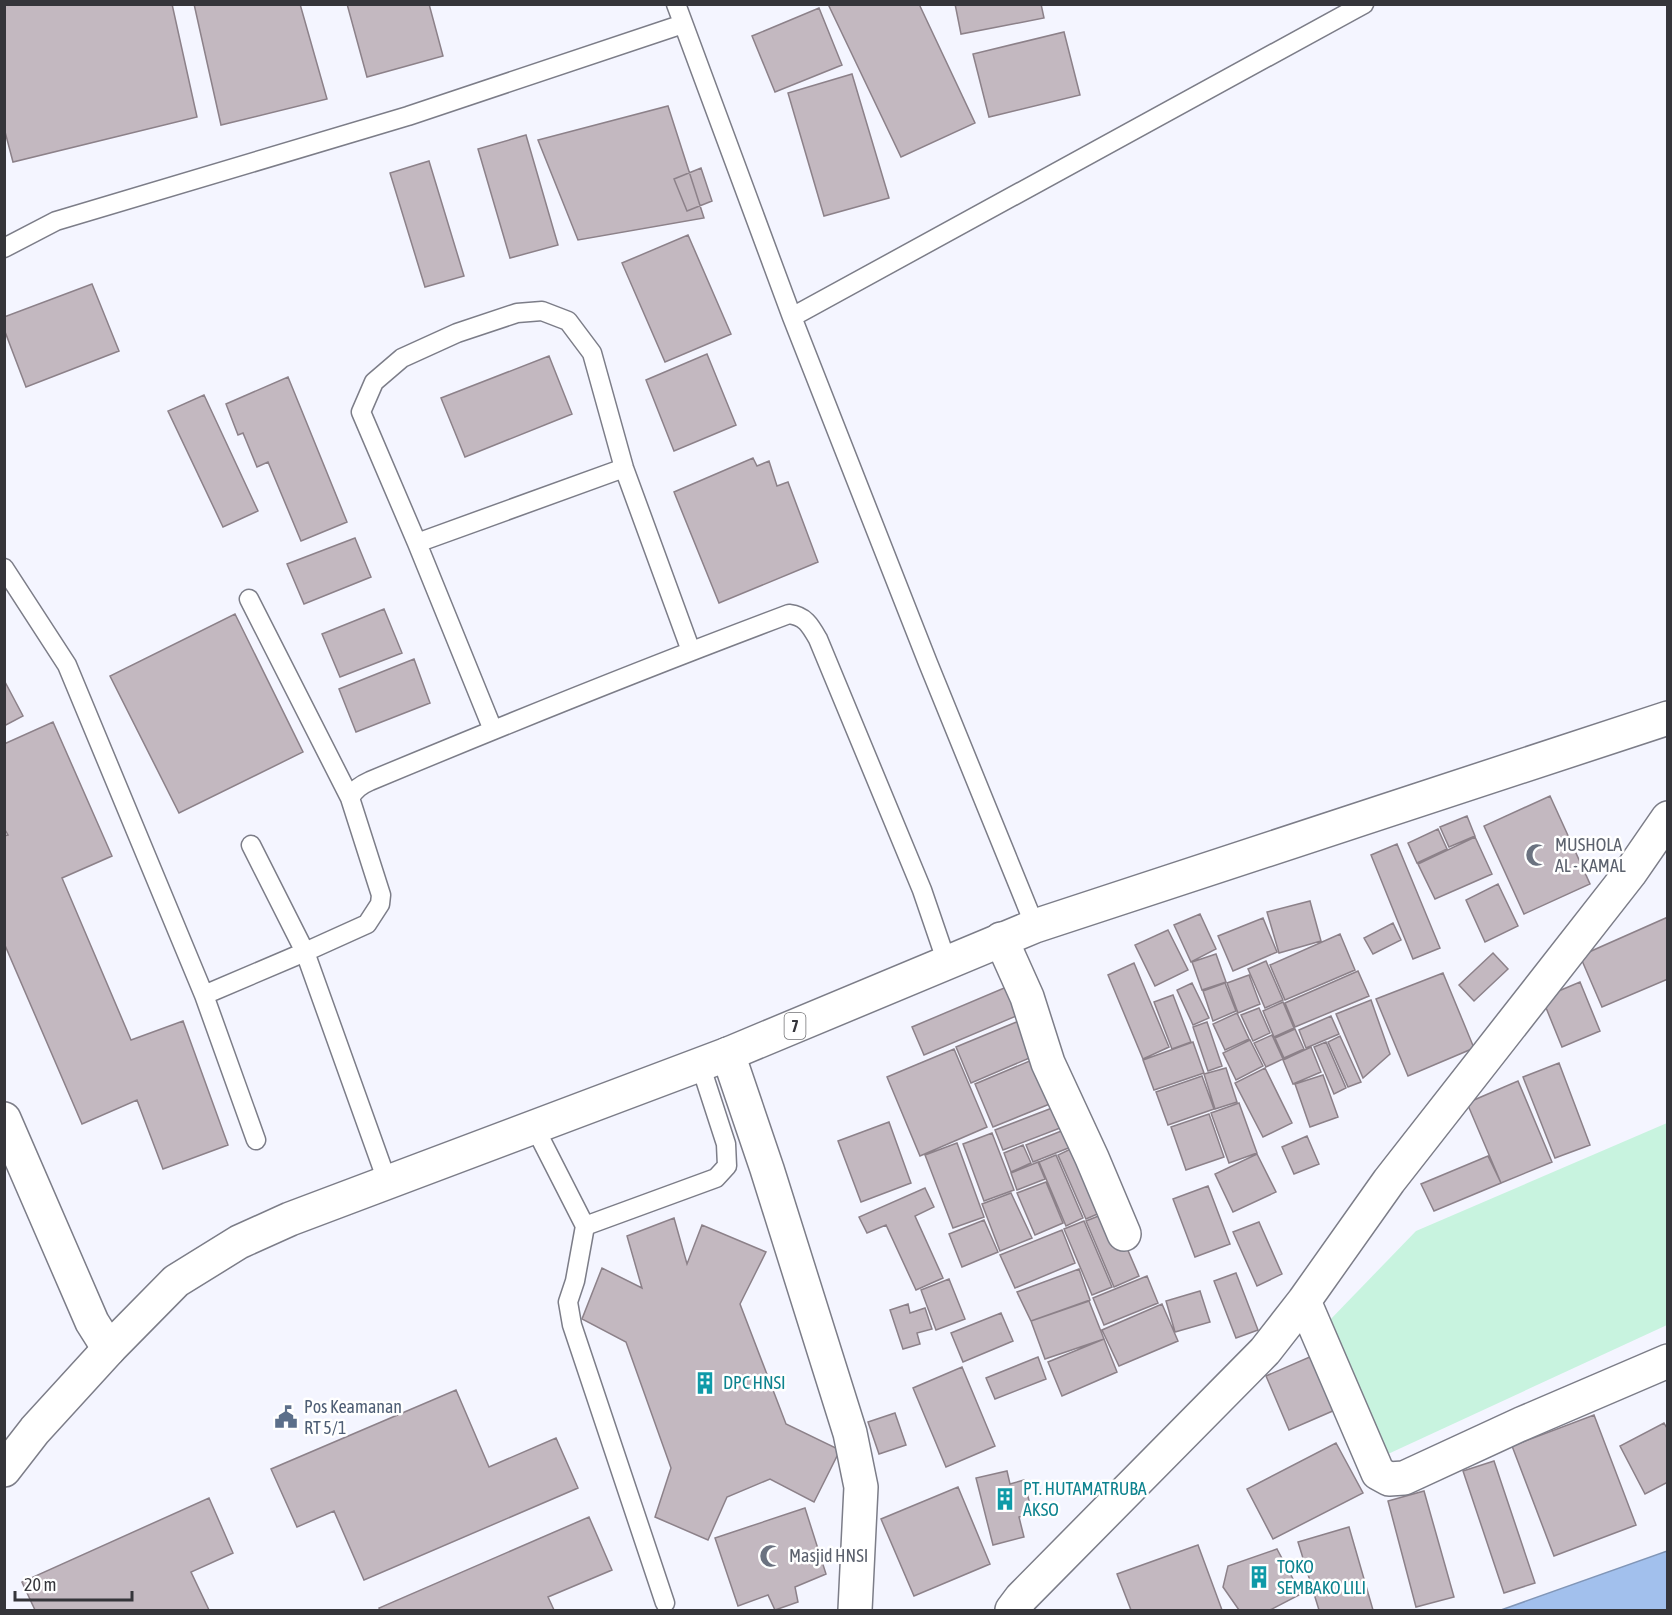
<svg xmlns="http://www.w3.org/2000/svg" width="1672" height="1615" font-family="'Asap Condensed',sans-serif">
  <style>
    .green { fill: #c8f3df }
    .water { fill: #a2c0ed; stroke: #8196b7; stroke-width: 1.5 }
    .building { fill: #c3b8c0; stroke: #8c8189; stroke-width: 1.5 }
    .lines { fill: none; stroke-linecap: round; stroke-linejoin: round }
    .service-casing { stroke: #7c7d88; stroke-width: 21 }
    .minor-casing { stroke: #7c7d88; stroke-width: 36 }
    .trunk-casing { stroke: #7c7d88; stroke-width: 36 }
    .service { stroke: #fff; stroke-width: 18 }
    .minor { stroke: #fff; stroke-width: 33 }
    .trunk { stroke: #fff; stroke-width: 33 }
    .labels { text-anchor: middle; stroke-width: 5; stroke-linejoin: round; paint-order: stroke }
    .shield { fill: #fff; stroke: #727275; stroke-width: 1.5 }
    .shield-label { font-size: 16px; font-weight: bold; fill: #35353a }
    .worship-label { font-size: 18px; fill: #5b616d; stroke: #fff; text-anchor: start }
    .culture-label { font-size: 18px; fill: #0d838f; stroke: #fff; text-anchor: start }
    .service-label { font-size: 18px; fill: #4e5e75; stroke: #fff; text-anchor: start }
  </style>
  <rect width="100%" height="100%" fill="#f4f5ff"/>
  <path class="green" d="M1667,1123v202l-279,129 -61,-131 89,-92z"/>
  <path class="water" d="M1667,1551v59h-166z"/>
  <path class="building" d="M4,4h168l25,113 -184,45 -9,-34z
    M194,4h106l27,95 -106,26z
    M347,4h82l14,52 -76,21z
    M828,4h91l56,119 -74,34z
    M955,4h86l3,14 -83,16z
    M819,8l23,57 -67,27 -23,-56z
    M1064,32l16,63 -91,22 -16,-63z
    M852,74l37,124 -65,18 -36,-123z
    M668,106l36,112 -126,22 -40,-100z
    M526,135l32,110 -48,13 -32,-109z
    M429,161l35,115 -39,11 -35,-114z
    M701,168l11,33 -25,10 -13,-32z
    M688,235l43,99 -66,28 -43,-99z
    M92,284l27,67 -93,36 -22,-58v-12z
    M707,354l29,71 -62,26 -28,-71z
    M549,356l23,58 -107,43 -24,-59z
    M288,377l59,145 -46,19 -33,-79 -11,5 -14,-34 -5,2 -12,-31z
    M204,395l54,116 -35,16 -55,-116z
    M753,458l4,8 12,-5 8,25 11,-4 30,80 -99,41 -45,-111z
    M355,538l16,39 -67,27 -17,-40z
    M384,609l18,44 -62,24 -18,-43z
    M235,614l68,138 -124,61 -69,-137z
    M414,659l16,44 -74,29 -17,-43z
    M4,680l19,36 -19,10z
    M53,722l59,134 -50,22 69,162 52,-19 45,124 -65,24 -26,-69 -55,24 -78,-181v-107l4,-1 -4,-7v-84z
    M1550,796l40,88 -66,30 -40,-88z
    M1467,816l8,20 -26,11 -9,-20z
    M1438,829l9,20 -30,14 -9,-20z
    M1475,837l17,37 -57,25 -17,-35z
    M1397,844l43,104 -27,11 -42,-104z
    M1498,884l20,42 -33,16 -19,-42z
    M1310,901l11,40 -42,12 -12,-41z
    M1200,914l16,35 -25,13 -17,-37z
    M1668,917v62l-66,28 -22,-51z
    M1263,918l14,34 -44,19 -15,-35z
    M1393,923l8,17 -28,14 -9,-16z
    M1168,930l20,40 -33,16 -20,-41z
    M1340,934l15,36 -70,30 -15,-35z
    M1493,953l15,16 -34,32 -15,-16z
    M1216,954l10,28 -24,8 -10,-28z
    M1266,961l17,39 -18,8 -17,-39z
    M1134,963l35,84 -26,12 -35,-84z
    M1358,971l11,25 -74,31 -10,-24z
    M1443,973l31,75 -66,28 -32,-77z
    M1249,975l11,29 -22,9 -11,-30z
    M1580,982l20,49 -38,16 -20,-49z
    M1016,983l12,28 -104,44 -12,-28z
    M1192,983l17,35 -16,7 -16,-35z
    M1225,983l11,28 -23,10 -10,-30z
    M1173,995l18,47 -19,7 -18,-47z
    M1371,1000l19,54 -27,24 -27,-64z
    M1283,1002l11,26 -20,9 -11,-26z
    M1259,1008l11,25 -17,8 -12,-26z
    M1237,1013l12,26 -24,11 -12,-26z
    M1331,1016l8,18 -33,14 -7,-18z
    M1026,1018l15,35 -70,30 -15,-36z
    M1207,1022l15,44 -14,5 -15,-44z
    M1295,1029l9,20 -20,9 -9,-20z
    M1272,1035l11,24 -17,8 -12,-24z
    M1340,1036l21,46 -13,5 -20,-45z
    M1250,1040l13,26 -27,14 -13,-27z
    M1193,1042l11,31 -50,17 -11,-30z
    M1326,1042l20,46 -12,6 -20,-47z
    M1311,1047l10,25 -28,12 -10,-24z
    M954,1049l33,78 -67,29 -33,-79z
    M1044,1055l18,44 -69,28 -18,-43z
    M1559,1063l31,82 -35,13 -32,-81z
    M1226,1068l11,34 -22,7 -11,-35z
    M1265,1068l27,55 -29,14 -28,-54z
    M1323,1075l15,42 -28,10 -15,-43z
    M1202,1076l12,33 -46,16 -12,-33z
    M1518,1081l34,81 -51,21 -34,-80z
    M1065,1103l8,20 -70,27 -8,-20z
    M1239,1103l18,50 -28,10 -18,-50z
    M1209,1114l15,43 -38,13 -15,-43z
    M889,1122l22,61 -50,19 -23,-61z
    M1074,1126l7,17 -48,19 -7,-17z
    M992,1133l22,57 -30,11 -21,-57z
    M1307,1136l12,28 -25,10 -12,-27z
    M957,1143l27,74 -31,11 -28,-73z
    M1081,1144l28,65 -23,10 -28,-64z
    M1023,1145l8,18 -20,9 -7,-19z
    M1257,1154l19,38 -43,20 -18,-38z
    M1056,1155l27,63 -17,8 -27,-64z
    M1488,1156l13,27 -67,28 -13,-27z
    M1038,1162l7,17 -28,11 -6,-17z
    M1046,1182l17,41 -28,12 -18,-42z
    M1208,1186l22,58 -35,13 -22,-58z
    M925,1188l9,19 -19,9 28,62 -27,12 -30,-65 -19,8 -8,-16z
    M1011,1193l21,45 -32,13 -18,-47z
    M1111,1211l28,65 -25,11 -28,-66z
    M674,1218l13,46 15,-39 64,27 -26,52 46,120 54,26 -26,52 -44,-23 -43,18 -19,43 -53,-23 16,-49 -45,-126 -44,-23 20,-51 40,20 -15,-52z
    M984,1220l14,32 -36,15 -13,-33z
    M1084,1221l28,66 -20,8 -28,-66z
    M1259,1222l23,52 -25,12 -24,-54z
    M1062,1230l13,33 -60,25 -15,-33z
    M1079,1269l11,31 -59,21 -14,-29z
    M1236,1273l22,57 -22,8 -22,-57z
    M1147,1276l11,27 -54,22 -11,-27z
    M949,1279l16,40 -29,11 -15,-40z
    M1200,1291l10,31 -35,10 -9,-31z
    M1089,1301l15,38 -59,20 -14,-38z
    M908,1304l2,9 15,-5 7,21 -15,4 3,11 -17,5 -13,-39z
    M1162,1304l16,37 -59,25 -17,-36z
    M1001,1313l12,28 -50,21 -12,-29z
    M1104,1339l13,33 -55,24 -14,-34z
    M1312,1356l23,54 -46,20 -23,-54z
    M1038,1357l8,22 -51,20 -9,-21z
    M962,1367l33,79 -49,21 -33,-79z
    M456,1390l33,77 67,-29 22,50 -214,92 -30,-69 -37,16 -26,-58z
    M895,1413l11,32 -27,9 -11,-32z
    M1594,1415l42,110 -82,31 -42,-110z
    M1664,1423l4,7v52l-23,12 -25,-48z
    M1336,1443l27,50 -90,46 -26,-50z
    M1494,1461l41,122 -31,10 -41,-122z
    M1007,1471l3,13 14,-4 8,33 -13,4 5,20 -31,8 -17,-67z
    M958,1487l32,77 -76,32 -33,-77z
    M1424,1491l30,106 -38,10 -28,-106z
    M209,1498l24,55 -42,19 18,38h-174l-13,-28z
    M805,1508l21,66 -31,13 3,15 -23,8 -7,-15 -30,11 -23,-68z
    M589,1517l23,53 -64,27 6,13h-174l-1,-2z
    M1349,1527l24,83h-54l-21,-68z
    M1198,1545l24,65h-91l-14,-36z
    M1277,1549l24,45 -31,16h-31l-16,-23 5,-21z"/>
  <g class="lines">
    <g class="service-casing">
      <path id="service" d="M676,4l116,313 136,346 107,263
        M4,248l52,-27 352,-105 275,-92
        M792,317l572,-313
        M417,543l207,-75
        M4,568l63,97 137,330 101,-43 -54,-107
        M249,599l101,199
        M493,730l-76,-187 -56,-131 13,-30 28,-24 55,-25 60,-20 25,-2 26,10 24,32 32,115 67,183
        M204,995l52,145
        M534,1126l51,100 -10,55 -7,21 4,23 93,278
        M387,1181l-82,-229 62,-28 13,-20 1,-9 -31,-97c5,-9 11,-13 20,-17 139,-58 278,-114 419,-167 16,2 21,11 29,25l104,251 25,73
        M585,1226l131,-48 11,-12 -1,-22 -26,-80"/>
    </g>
    <g class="minor-casing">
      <path id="minor" d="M1001,939l26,58 21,66 44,95 32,76
        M728,1054l39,115 83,264 11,54 -6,123
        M4,1119l88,203 17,27
        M1304,1301l74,172 11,6 15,-1 117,-54 147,-63
        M1012,1610l9,-12 244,-247 39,-50 85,-120 241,-308 38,-55"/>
    </g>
    <g class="trunk-casing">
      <path id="trunk" d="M4,1470l31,-40 74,-81 67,-68 63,-39 51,-23 438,-165 307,-128 633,-208"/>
    </g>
    <use href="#service" class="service"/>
    <use href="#minor" class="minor"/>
    <use href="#trunk" class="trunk"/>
  </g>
  <defs>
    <g id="mosque-bare" transform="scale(1.8)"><path d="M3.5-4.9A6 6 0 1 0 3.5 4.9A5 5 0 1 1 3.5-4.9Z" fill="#6b7280" stroke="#fff" stroke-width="2.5" paint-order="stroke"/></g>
    <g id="building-bare" transform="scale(1.8)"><path d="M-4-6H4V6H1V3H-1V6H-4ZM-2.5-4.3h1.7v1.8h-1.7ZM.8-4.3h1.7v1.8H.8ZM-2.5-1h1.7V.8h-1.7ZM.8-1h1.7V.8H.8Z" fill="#0f9aa8" stroke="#fff" stroke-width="2.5" paint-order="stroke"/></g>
    <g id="civic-bare" transform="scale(1.8)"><path d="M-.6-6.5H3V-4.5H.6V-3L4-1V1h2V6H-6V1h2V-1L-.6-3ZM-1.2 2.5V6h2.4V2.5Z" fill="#5c6f8a" stroke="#fff" stroke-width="2.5" paint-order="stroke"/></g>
  </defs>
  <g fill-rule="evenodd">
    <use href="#mosque-bare" x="1537" y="855"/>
    <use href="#building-bare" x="705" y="1383"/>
    <use href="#civic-bare" x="286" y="1417"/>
    <use href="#building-bare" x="1005" y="1499"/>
    <use href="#mosque-bare" x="771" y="1556"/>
    <use href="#building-bare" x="1259" y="1577"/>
  </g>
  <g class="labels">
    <rect class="shield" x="784.5" y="1013" width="21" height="26" rx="4.5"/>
    <g class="shield-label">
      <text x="795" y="1032">7</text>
    </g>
    <g class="worship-label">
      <text x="1555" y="851">MUSHOLA<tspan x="1555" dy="21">AL - KAMAL</tspan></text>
      <text x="789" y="1562">Masjid HNSI</text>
    </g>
    <g class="culture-label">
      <text x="723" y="1389">DPC HNSI</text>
      <text x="1023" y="1495">PT. HUTAMATRUBA<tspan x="1023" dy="21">AKSO</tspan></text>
      <text x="1277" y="1573">TOKO<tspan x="1277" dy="21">SEMBAKO LILI</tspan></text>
    </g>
    <g class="service-label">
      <text x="304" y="1413">Pos Keamanan<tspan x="304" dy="21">RT 5/1</tspan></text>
    </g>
  </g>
  <rect width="1672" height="1615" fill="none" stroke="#35353a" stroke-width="12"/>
  <path d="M15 1591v9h117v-9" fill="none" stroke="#35353a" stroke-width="3"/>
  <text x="24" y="1591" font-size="18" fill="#35353a" stroke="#ffffff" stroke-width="4.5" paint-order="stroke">20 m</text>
</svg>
